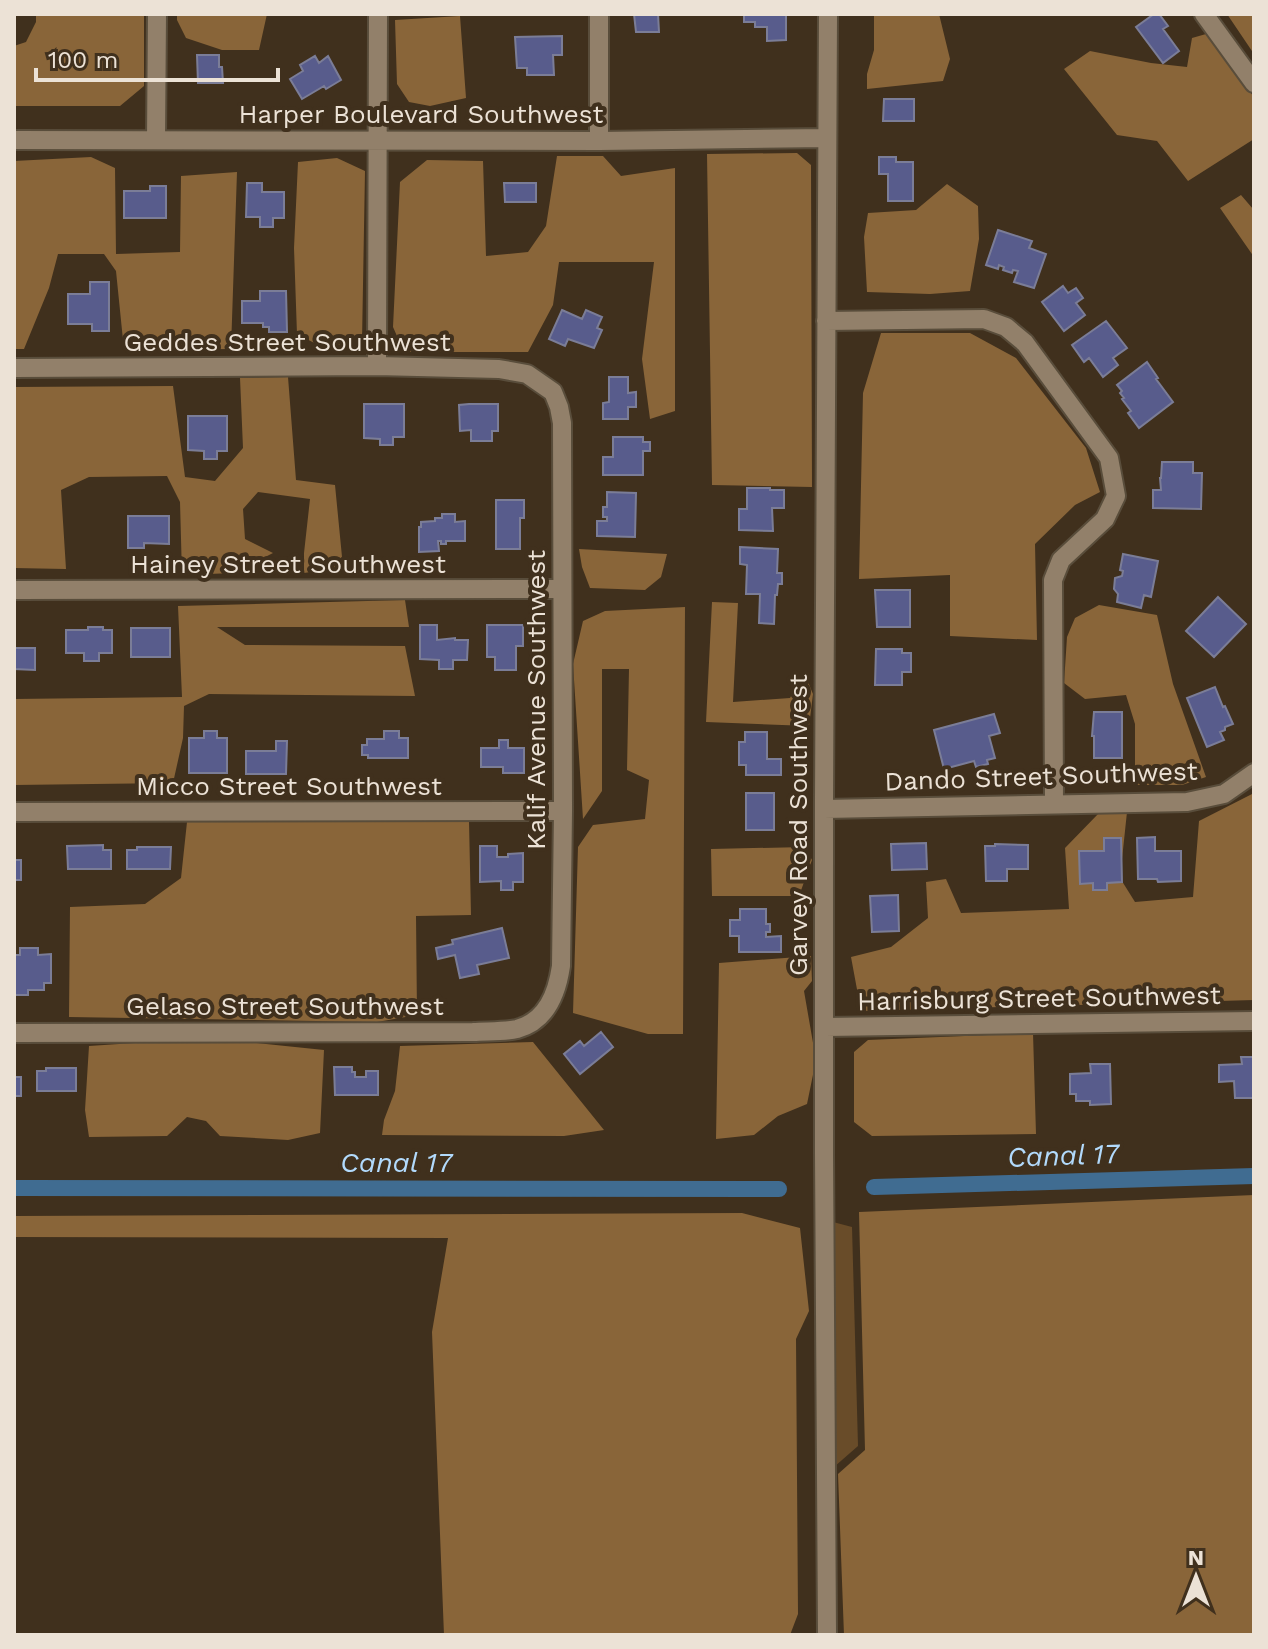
<svg xmlns="http://www.w3.org/2000/svg" width="1268" height="1649" font-family="'Work Sans',sans-serif">
  <style>
    .green { fill: #694c29 }
    .forest { fill: #896539 }
    .lines { fill: none; stroke-linecap: round; stroke-linejoin: round }
    .canal { stroke: #406c91; stroke-width: 16 }
    .building { fill: #585c8c; stroke: #7b7d97; stroke-width: 2 }
    .minor-casing { stroke: #594d3b; stroke-width: 22 }
    .minor { stroke: #92806a; stroke-width: 18 }
    .labels { text-anchor: middle; stroke-width: 8; stroke-linejoin: round; paint-order: stroke }
    .street-label { font-size: 26px; fill: #ece2d6; stroke: #40301d }
    .water-label { font-size: 28px; font-style: italic; fill: #b2dafc; stroke: #40301d }
  </style>
  <rect width="100%" height="100%" fill="#40301d"/>
  <path class="green" d="M833,1222l19,5 6,219 -24,21z"/>
  <path class="forest" d="M36,14h108v72l-24,20h-106v-60l12,-4 10,-20z
    M177,14h90l-8,36h-37l-36,-12 -9,-18z
    M874,14h65l11,45 -7,22 -76,8v-15l7,-24z
    M1227,14h27v40z
    M460,16l6,82 -36,8 -21,-4 -12,-18 -2,-64z
    M1206,34l48,63v42l-66,42 -31,-40 -40,-6 -53,-66 26,-18 61,12 36,4 5,-29z
    M797,153l14,12 1,322 -100,-2 -5,-331z
    M557,156h46l18,20 54,-8v243l-25,8 -8,-60 12,-97h-95l-6,43 -25,47h-124l-11,-25 7,-145 27,-22 56,1 3,95 42,-4 18,-26z
    M91,157l24,11 1,86 64,-2 1,-76 56,-4 -6,177 -107,1 -8,-79 -12,-17h-46l-9,34 -25,61h-10v-188z
    M337,158l28,13 -3,171 -38,6 -27,-14 -3,-86 4,-86z
    M947,184l31,22 1,33 -9,52 -40,3 -63,-2 -3,-55 4,-24 48,-3z
    M1241,195l12,14 1,-1v49l-34,-49z
    M881,333h89l46,25 70,90 14,44 -25,13 -40,39 2,96 -87,-4v-61l-91,4 4,-186z
    M288,377l8,103 39,5 8,82 -39,6v-20l6,-54 -52,-7 -15,17 2,30 28,14 -39,20 -52,2 -2,-73 -13,-26 -78,1 -28,13 5,79 -52,-1v-181l159,-1 12,91 30,4 28,-33 -3,-70z
    M579,549l88,5 -6,23 -16,13 -55,-2 -8,-21z
    M405,600l4,27h-192l28,18 160,1 10,50 -206,-2 -25,12 -1,32 -10,45 -159,2v-86l168,-2 -4,-91z
    M712,602l26,1 -5,99 57,-4 8,-15 10,-1 5,12 -4,32 -103,-4z
    M1099,605l58,10 16,69 33,93 -24,8h-47v-61l-9,-29 -41,4 -21,-16 3,-46 8,-19z
    M685,607l-2,427h-35l-75,-21 5,-166 15,-22 52,-6 4,-39 -22,-10 2,-101h-27v122l-19,28 -10,-155 10,-43 22,-10z
    M1254,793v207l-393,11 -10,-54 40,-10 37,-29 -2,-36 20,-3 15,34 108,-4 -4,-61 34,-35 28,-1 -7,66 15,24 58,-5 6,-76z
    M469,821l2,94 -55,1 1,99 -40,7 -308,-5 1,-110 75,-3 36,-26 6,-56z
    M805,847l7,13 -13,36h-87l-1,-47z
    M811,956l1,25 -8,10 12,69 -9,44 -29,12 -24,19 -38,4 3,-176z
    M1033,1033l3,101 -164,2 -18,-14v-70l14,-12z
    M209,1038l115,12 -4,83 -32,7 -68,-4 -14,-15 -19,-4 -20,19 -78,1 -4,-27 4,-64z
    M533,1042l71,88 -40,6 -182,-1 2,-15 11,-29 5,-45z
    M1254,1195v440h-410l-6,-161 27,-24 -6,-238z
    M742,1213l58,15 9,83 -13,28 2,275 -8,21h-346l-12,-303 16,-94 -434,-1v-21z"/>
  <g class="lines">
    <path class="canal" d="M874,1187l380,-11
      M14,1188l765,1"/>
  </g>
  <path class="building" d="M634,14h24l1,18h-23z
    M744,14h42v26l-19,1v-14h-12v-5h-11z
    M1154,14h5l9,12 -5,3 16,22 -16,12 -27,-36z
    M562,36v19h-9l1,20h-27v-7h-10l-2,-31z
    M197,55h22v12h3l1,16h-25z
    M315,56l4,7 9,-7 13,24 -15,9 -2,-3 -22,13 -12,-20 13,-8 -3,-6z
    M884,99h30v22h-31z
    M879,157h17v5h17v39h-25v-27h-9z
    M247,183h15v9h22v26h-11v9h-13v-10h-14z
    M504,183h32v19h-31z
    M150,186h16v32h-42v-27h26z
    M998,230l34,11 -3,7 17,6 -12,34 -20,-6 4,-11 -5,-1 -1,3 -9,-3 1,-3 -5,-2 -1,4 -12,-4z
    M90,282h19v49h-17v-7h-24v-30h22z
    M1063,286l5,7 8,-5 7,10 -7,5 9,12 -21,16 -22,-29z
    M260,291h26l1,41h-18v-5h-6v-4h-21v-22h18z
    M562,310l20,9 4,-9 16,7 -5,11 5,2 -8,18 -26,-9 -3,7 -16,-7z
    M1106,321l21,27 -14,10 5,7 -15,12 -14,-19 -5,4 -12,-17z
    M1147,362l11,16 -2,1 17,23 -34,26 -11,-15 3,-2 -9,-12 2,-1 -4,-5 2,-2 -5,-6z
    M609,377h19v16l8,-1v15h-8v12h-25v-16l6,-1z
    M364,404h40v33h-11v8h-13v-6l-16,-1z
    M469,404h29v27h-6v10h-21v-11l-11,1 -1,-26z
    M188,416h39v35h-10v8h-13v-8l-16,-1z
    M613,437h30v5h7v9h-7v24h-40v-18h10z
    M1162,462h31v11h9l-1,36 -48,-1v-18h8l-1,-12h1z
    M747,488h23v2h14v18h-12l1,23 -34,-1v-21h8z
    M607,492l29,1 -1,44 -38,-1v-15h10v-4h-4v-10h4z
    M496,500h28v18h-4v31h-24z
    M442,514h13v8l10,-1v20h-19v3h-5v-3h-3l1,10 -20,1v-25h2v-5l14,-1v-3h7z
    M128,516h41v28l-25,-1v5h-16z
    M740,547l38,2 -1,24h5v11h-4l-1,11h-2l-1,29 -15,-1 1,-29h-14l1,-29 -7,-1z
    M1123,554l35,7 -7,36 -7,-2 -3,13 -24,-6 1,-8 -4,-5 1,-11 7,-2 1,-5 -3,-1z
    M875,590h35v37h-33z
    M1218,597l28,27 -32,33 -28,-26z
    M420,625h17v15l18,-2v2h13l-1,20h-14v9h-14v-9l-19,-1z
    M487,625h36v21h-7v24h-21v-13h-8z
    M88,627h15v3h9v23h-13v8h-15v-8h-18v-23h22z
    M131,628h39v29h-39z
    M14,648h21v22l-21,-1z
    M876,649h26v4h9v19h-9v13h-27z
    M1215,687l8,20 2,-1 8,18 -8,3v3l-5,2 4,8 -17,7 -20,-49z
    M1094,712h28v46h-28v-22h-2z
    M994,714l6,19 -11,3 6,22 -8,2 1,4 -12,3 -2,-6 -30,8 -10,-39z
    M204,731h13v7h10v35h-38v-35h15z
    M384,731h15v7h9v20h-40v-3h-6v-10h5v-6h17z
    M745,732h22v27h14v16h-35v-10h-7v-23h6z
    M499,740h9v8h16v25h-21v-6h-22v-19h18z
    M276,741h11l-1,33h-40v-23h30z
    M746,793h28v37h-28z
    M1155,837v14h26v30l-23,1 -1,-3h-19l-1,-41z
    M1104,838h17l1,44 -15,1v7h-14v-7l-13,1 -1,-33h25z
    M926,843l1,26 -35,1 -1,-26z
    M995,844l33,1v24h-21v12h-21l-1,-35h10z
    M103,845v5h8v19h-43l-1,-23z
    M480,846h17v11h11v-3l15,-1v29h-10v8h-12v-9l-21,1z
    M137,847h34l-1,22h-43v-19h10z
    M14,860h7v20h-7z
    M898,895l1,36 -27,1 -2,-36z
    M740,909h26v15h4v8h-4v5l15,-1v16h-42v-16h-9v-16h10z
    M502,928l7,30 -32,7 2,9 -19,4 -5,-23 -17,4 -2,-11 17,-4 -1,-4z
    M20,948h18v7l13,-1v29h-7v7h-16v5h-14v-40h6z
    M601,1032l12,15 -33,27 -16,-20 16,-13 4,5z
    M1241,1057h13v41h-19l-1,-17 -15,1v-17l23,-1z
    M1090,1064h20l1,40 -21,1v-4h-14v-7h-6v-20l21,-1z
    M334,1067h18v5h3v5h11v-6h12v24h-43z
    M46,1068h30v23h-39v-20h9z
    M14,1077h7v19h-7z"/>
  <g class="lines">
    <g class="minor-casing">
      <path id="minor" d="M599,14v127
        M1204,14l50,69
        M14,140l585,1 228,-3
        M156,140l1,-126
        M826,321l158,-2 22,8 19,16 84,115 7,38 -11,23 -44,41 -8,20 1,223
        M377,366l1,-352
        M14,368l363,-2 122,3 28,5 26,18 6,15 3,16 1,388 -2,155c-4,27 -14,55 -44,63 -13,3 -30,2 -44,3l-459,1
        M14,590l547,-1
        M824,809l363,-7 37,-8 30,-21
        M14,812l549,-1
        M825,1027l429,-6
        M827,1635l-3,-482v-352l4,-787"/>
    </g>
    <use href="#minor" class="minor"/>
  </g>
  <g class="labels">
    <g class="street-label">
      <text x="421" y="123">Harper Boulevard Southwest</text>
      <text x="287" y="351">Geddes Street Southwest</text>
      <text x="288" y="573">Hainey Street Southwest</text>
      <text transform="translate(536 700) rotate(-90)" y="9">Kalif Avenue Southwest</text>
      <text transform="translate(1041 776) rotate(-2)" y="9">Dando Street Southwest</text>
      <text x="289" y="795">Micco Street Southwest</text>
      <text transform="translate(798 825) rotate(-90)" y="9">Garvey Road Southwest</text>
      <text transform="translate(1039 998) rotate(-1)" y="9">Harrisburg Street Southwest</text>
      <text x="285" y="1015">Gelaso Street Southwest</text>
    </g>
    <g class="water-label">
      <text transform="translate(1063 1155) rotate(-2)" y="10">Canal 17</text>
      <text x="396" y="1172">Canal 17</text>
    </g>
  </g>
  <rect width="1268" height="1649" fill="none" stroke="#ece2d6" stroke-width="32"/>
  <g transform="translate(1196 1577)" stroke="#40301d" stroke-width="6" paint-order="stroke">
  <path d="M0-6L14 30L0 20L-14 30Z" fill="#ece2d6"/>
  <text y="-12" font-size="22" font-weight="bold" text-anchor="middle" fill="#ece2d6">N</text>
  </g>
  <path d="M36 68v12h242v-12" fill="none" stroke="#ece2d6" stroke-width="4"/>
  <text x="48" y="68" font-size="24" fill="#ece2d6" stroke="#40301d" stroke-width="6" paint-order="stroke">100 m</text>
</svg>
